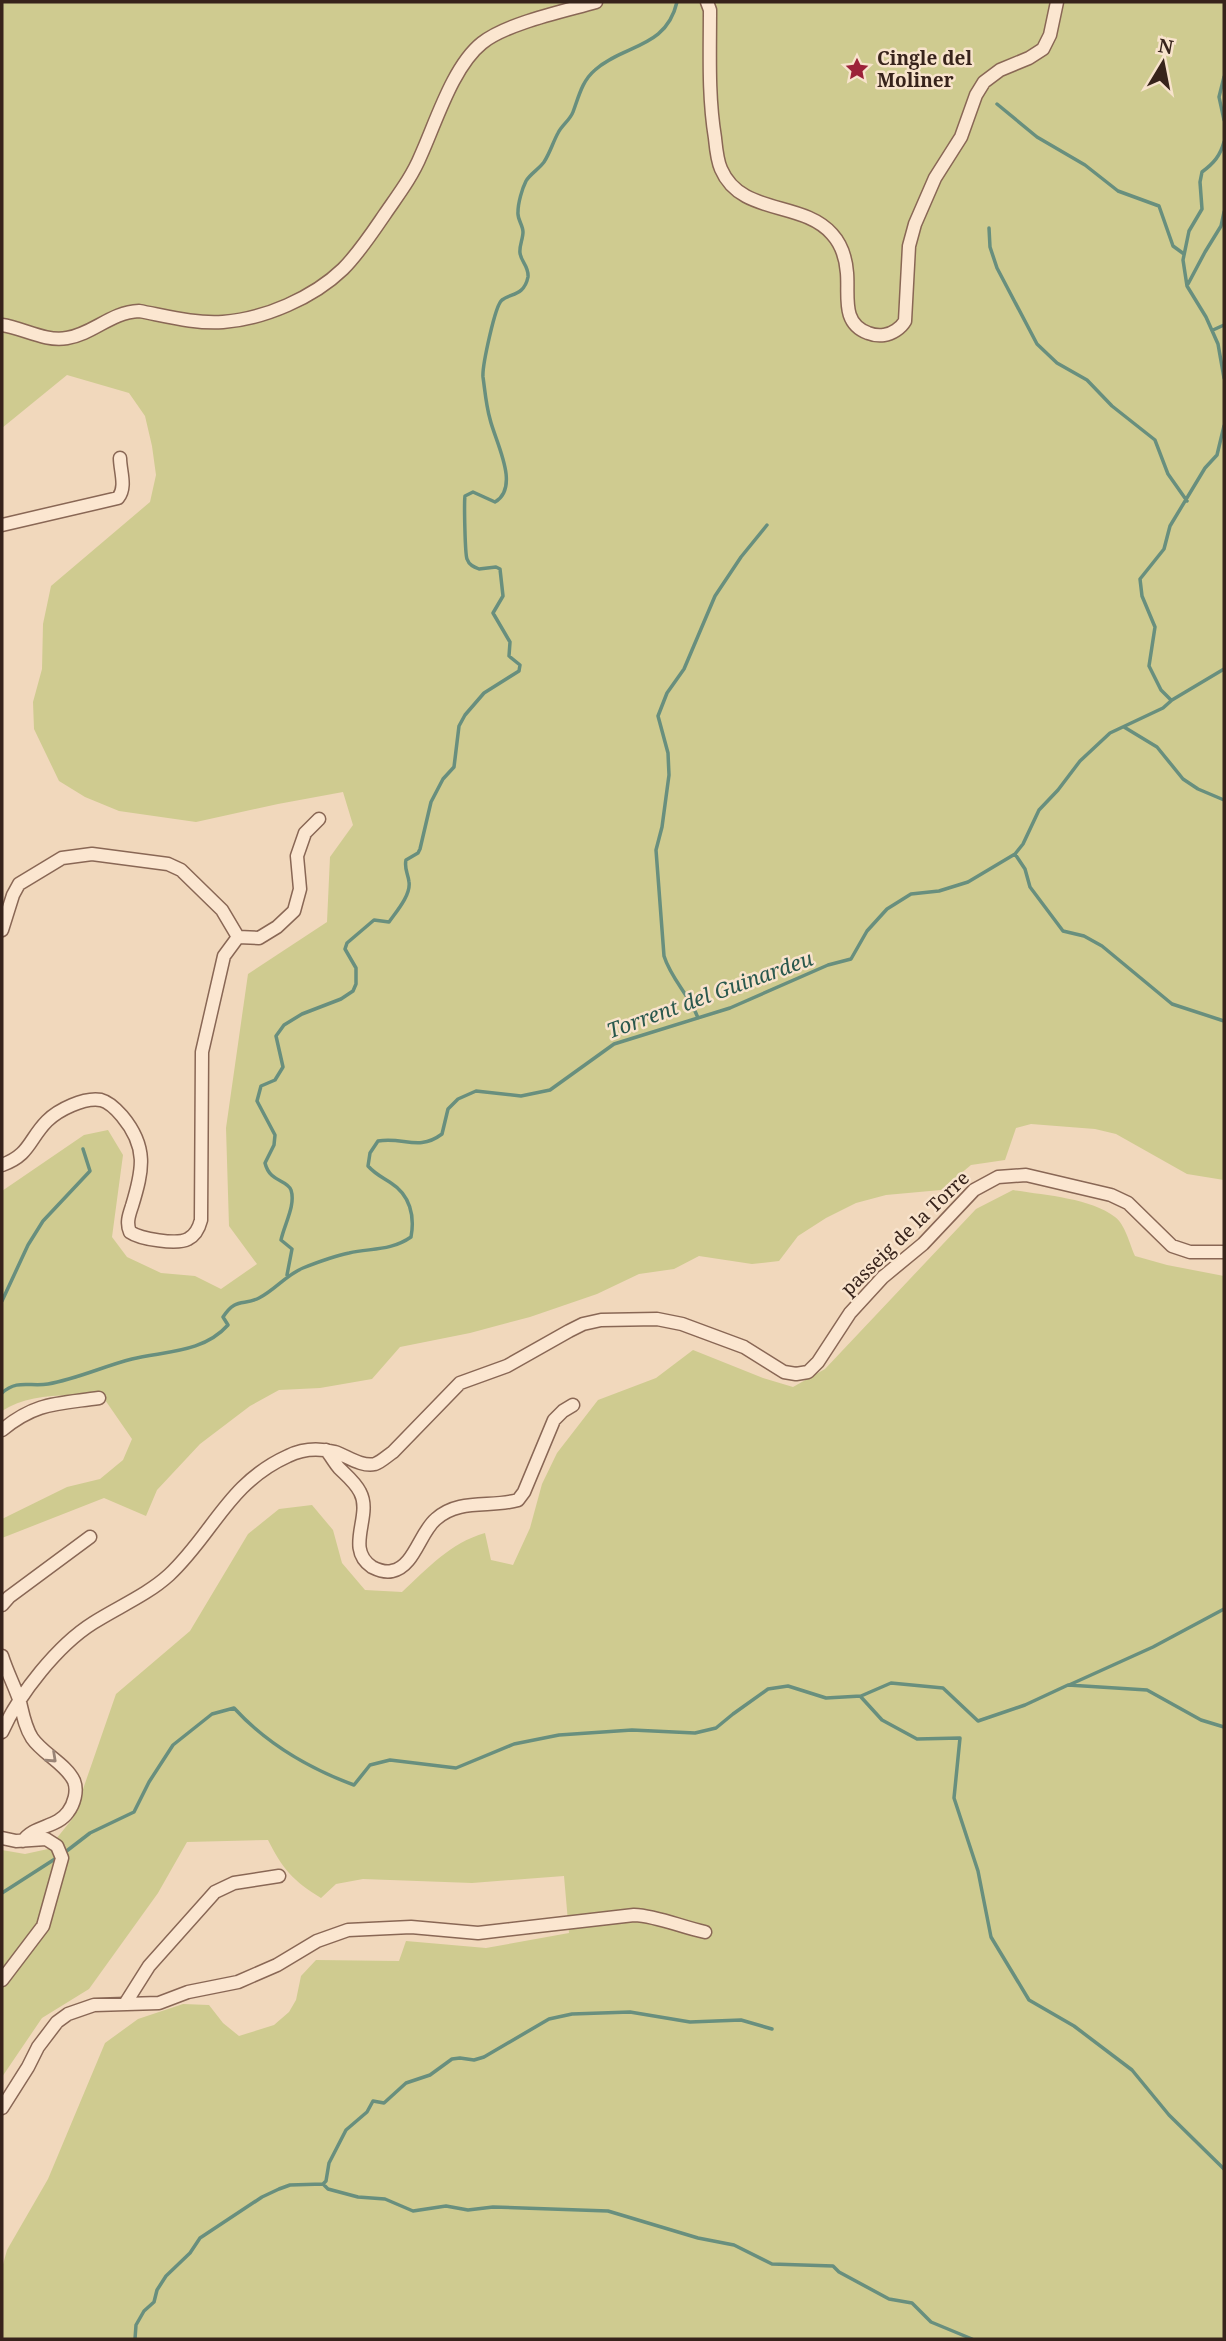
<svg xmlns="http://www.w3.org/2000/svg" width="1226" height="2341" font-family="'Noto Serif',serif">
  <style>
    .green { fill: #cfcb90 }
    .lines { fill: none; stroke-linecap: round; stroke-linejoin: round }
    .stream { stroke: #688f7e; stroke-width: 3.5 }
    .minor-casing { stroke: #896755; stroke-width: 15 }
    .minor { stroke: #fbe6d0; stroke-width: 12 }
    .oneway { stroke: #998476 }
    .labels { text-anchor: middle; stroke-width: 5; stroke-linejoin: round; paint-order: stroke }
    .poi-label { font-size: 19px; font-weight: bold; fill: #37231b; stroke: #f8e3cc; text-anchor: start }
    .street-label { font-size: 19px; fill: #37231b; stroke: #f8e3cc }
    .water-label { font-size: 21px; font-style: italic; fill: #29584d; stroke: #f8e3cc }
  </style>
  <rect width="100%" height="100%" fill="#f1d8bc"/>
  <path class="green" d="M2,2h1222v1178l-37,-6 -71,-40 -21,-5 -64,-5 -15,4 -11,32 -34,5 -30,25 -55,5 -30,8 -30,15 -28,18 -19,25 -27,3 -53,-8 -25,13 -35,5 -42,20 -67,23 -60,16 -70,14 -28,32 -52,9 -41,2 -29,16 -50,38 -43,46 -11,26 -42,-18 -102,40v-19l65,-32 33,-8 23,-19 9,-21 -29,-42c-33,-3 -73,-4 -101,14v-220l82,-56 24,-5 15,25 -11,82 15,20 34,16 34,3 26,13 36,-25 -28,-38 -3,-98 22,-154 79,-52 3,-65 23,-32 -10,-33 -65,12 -82,18 -77,-11 -34,-14 -26,-16 -25,-52 -1,-27 9,-33 1,-45 8,-38 99,-84 6,-27 -4,-29 -7,-30 -16,-23 -62,-18 -65,53z
    M1013,1190c30,5 78,8 102,27 10,7 15,28 20,39l32,9 57,11v1063h-1222v-71l5,-18 41,-71 57,-136 33,-24 45,-15 26,1 14,18 16,13 35,-11 15,-13 7,-12 5,-24 15,-16 83,1 7,-20 80,7 83,-15 -5,-57 -92,7 -109,-4 -27,5 -15,14c-28,-17 -39,-30 -53,-58l-81,2 -29,51 -69,96 -47,29 -40,59v-227l23,4 23,-5 25,-31 43,-124 74,-63 58,-97 31,-25 33,-4 21,25 9,33 23,27 37,2c26,-24 48,-49 83,-59l6,27 22,5 17,-37 12,-44 15,-31 41,-53 58,-22 37,-28 70,28 30,9 32,-18 151,-160z"/>
  <g class="lines">
    <path class="stream" d="M1224,77l-5,20 5,23
      M997,104l40,33 48,28 33,26 41,15 14,40 11,8
      M1224,142c-4,14 -10,21 -22,30l-2,10 2,27 -13,22 -6,29 4,26 19,31 12,27 6,34
      M989,228l1,19 7,21 40,76 20,19 30,17 25,26 43,34 13,34 19,27
      M1188,284l17,-32 16,-26 3,-14
      M1213,330l11,-5
      M1171,700l-10,-10 -12,-24 6,-39 -13,-31 -2,-17 24,-30 6,-23 35,-58 12,-13 7,-29
      M1124,727l33,20 26,32 15,10 26,11
      M1015,854l10,15 5,18 33,44 21,5 18,10 70,58 52,17
      M698,1018c-8,-22 -27,-39 -34,-62l-8,-106 6,-23 7,-52 -1,-22 -10,-37 9,-23 17,-24 31,-73 26,-39 26,-32
      M287,1275l5,-26 -11,-9c3,-15 15,-35 10,-50 -4,-11 -21,-7 -26,-27l9,-18 1,-10 -18,-34 4,-15 14,-6 8,-13 -7,-31 8,-11 18,-11 39,-15 12,-8 3,-7v-16l-11,-19 2,-6 27,-23 15,2c7,-10 22,-27 20,-40 -1,-9 -5,-13 -3,-22l12,-7 2,-4 11,-47 12,-23 11,-12 5,-41 6,-11 19,-22 35,-22 1,-6 -11,-9 1,-14 -17,-29 10,-17 -3,-27 -4,-2 -17,2c-5,-2 -10,-4 -12,-10 -2,-5 -3,-56 -2,-63l8,-4 22,10c26,-15 0,-61 -5,-83 -4,-14 -5,-28 -7,-42 -1,-10 12,-72 19,-77 9,-7 22,-4 26,-23 1,-11 -7,-15 -8,-24 -1,-7 3,-14 3,-21 0,-7 -6,-13 -5,-20 0,-9 4,-23 8,-31 4,-7 13,-12 18,-19 6,-9 9,-20 14,-29 4,-8 12,-13 15,-21 6,-16 9,-31 22,-42 29,-26 71,-21 82,-68
      M2,1301l26,-56 15,-24 47,-50 -7,-22
      M2,1393c15,-14 28,-6 46,-9 29,-5 56,-18 84,-25 33,-8 71,-6 96,-34l-5,-8c13,-20 20,-11 36,-19 16,-8 27,-23 44,-30 15,-6 31,-12 46,-15 22,-5 42,-2 62,-16 4,-21 -1,-42 -20,-54 -9,-6 -16,-9 -23,-17l2,-13 8,-12c25,-5 40,11 64,-7l6,-25 10,-10 18,-8 45,5 29,-6 64,-46 116,-36 98,-43 23,-6 16,-28 20,-22 24,-15 28,-3 29,-9 47,-28 8,-10 16,-34 19,-20 22,-29 30,-28 53,-25 9,-8 52,-31
      M1069,1685l84,-38 71,-38
      M861,1697l21,23 35,19 43,-1 -6,60 24,73 13,66 38,63 45,26 58,44 37,45 55,54
      M64,1853l26,-20 44,-21 15,-30 24,-37 39,-31 22,-6c33,36 74,60 120,77l16,-20 20,-5 66,8 58,-24 45,-9 73,-5 63,3 21,-5 17,-14 35,-25 20,-3 38,12 35,-2 30,-13 52,5 35,33 47,-16 43,-20 79,5 54,30 23,7
      M2,1893l56,-36
      M323,2184l5,5 30,8 27,2 28,12 33,-5 22,4 25,-3 115,4 90,27 36,7 38,19 61,2 6,6 50,27 23,4 19,19 41,17
      M135,2339l1,-14 8,-14 10,-9 3,-12 9,-14 24,-23 10,-15 62,-41 17,-8 11,-4 33,-1 3,-3 3,-18 17,-33 21,-18 6,-11 11,2 22,-20 24,-8 22,-16 8,-1 14,2 10,-3 65,-38 23,-5 58,-2 60,10 51,-2 31,9"/>
    <g class="minor-casing">
      <path id="minor" d="M707,2l3,8c0,44 -2,85 5,128 1,10 2,22 6,31 20,47 81,31 111,65 10,11 14,25 15,39 2,23 -6,50 21,60 5,2 10,3 16,2 8,-1 17,-7 21,-14l4,-75 6,-22 20,-46 26,-41 15,-42 8,-13 16,-12 29,-12 14,-9 7,-14 7,-33
        M2,325c21,3 43,17 65,13 26,-4 44,-26 72,-27 27,5 56,13 84,11 41,-3 90,-24 120,-53 16,-16 29,-36 42,-55 13,-19 27,-37 36,-59 15,-33 32,-89 61,-112 25,-20 83,-32 114,-41
        M2,525l116,-27c9,-11 2,-27 2,-40
        M2,930l11,-35 6,-11 43,-26 30,-4 76,10 13,6 41,40 16,27
        M238,937l21,1 18,-11 17,-16 6,-22 -3,-33 8,-23 14,-14
        M2,1165c28,-10 27,-26 45,-44 11,-11 37,-24 54,-21 8,2 15,9 21,16 26,31 21,54 10,90 -3,9 -6,17 -2,26 10,7 47,13 58,7 8,-4 11,-11 13,-19l1,-168 22,-96 14,-19
        M2,1430c34,-28 55,-26 97,-32
        M326,1450c5,6 8,12 13,18 7,7 16,14 21,24 13,24 -16,56 12,75 6,3 13,6 20,4 22,-4 28,-39 44,-52 23,-21 55,-11 82,-19l6,-8 30,-72 9,-9 10,-6
        M2,1605l7,-8 81,-60
        M2,1656c5,16 13,31 18,46 3,13 5,25 12,36 11,16 34,26 42,43 4,10 0,23 -6,31 -11,16 -34,13 -45,29
        M2,1732c17,-38 56,-87 91,-109 25,-16 54,-28 76,-48 44,-41 59,-92 119,-119 14,-7 31,-8 47,-4 12,4 26,15 40,12 6,-2 12,-8 18,-12l67,-69 47,-17 62,-35 14,-7 18,-4 56,-1 25,5 62,23 40,25 12,2 12,-2 10,-10 32,-49 33,-36 40,-33 51,-54 24,-13 28,-2 85,20 17,8 44,43 18,6h34
        M2,1838l14,3 30,-2 11,7 5,12 -19,68 -41,54
        M125,2004l24,-38 66,-74 19,-9 45,-7
        M2,2108l26,-41 10,-20 19,-25 11,-8 26,-9 65,-2 29,-11 50,-10 39,-17 40,-24 31,-11 63,-3 67,6 156,-18c24,1 47,12 71,17"/>
    </g>
    <use href="#minor" class="minor"/>
  </g>
  <defs><path id="oneway-chevron" d="M-2-3.5L2.5 0L-2 3.5" fill="none" stroke-width="1.6" stroke-linecap="round" stroke-linejoin="round" transform="scale(1.75)"/></defs>
  <use class="oneway" href="#oneway-chevron" transform="translate(52 1758) rotate(43)"/>
  <defs>
    <g id="sight-bare" transform="scale(1.89)"><path d="M0-6L1.8-2.2L6-1.7L2.9 1.2L3.7 5.4L0 3.3L-3.7 5.4L-2.9 1.2L-6-1.7L-1.8-2.2Z" fill="#9c2138" stroke="#f8e3cc" stroke-width="2.5" paint-order="stroke"/></g>
  </defs>
  <g fill-rule="evenodd">
    <use href="#sight-bare" x="857" y="69"/>
  </g>
  <g class="labels">
    <g class="poi-label">
      <text x="877" y="65">Cingle del<tspan x="877" dy="22">Moliner</tspan></text>
    </g>
    <g class="street-label">
      <text transform="translate(905 1233) rotate(-44)" y="7">passeig de la Torre</text>
    </g>
    <g class="water-label">
      <text transform="translate(710 995) rotate(-20)" y="7">Torrent del Guinardeu</text>
    </g>
  </g>
  <rect width="1226" height="2341" fill="none" stroke="#37231b" stroke-width="7"/>
  <g transform="translate(1163 63) rotate(10)" stroke="#f8e3cc" stroke-width="5" paint-order="stroke">
  <path d="M0-5L12 26L0 18L-12 26Z" fill="#37231b"/>
  <text y="-10" font-size="19" font-weight="bold" text-anchor="middle" fill="#37231b">N</text>
  </g>
</svg>
